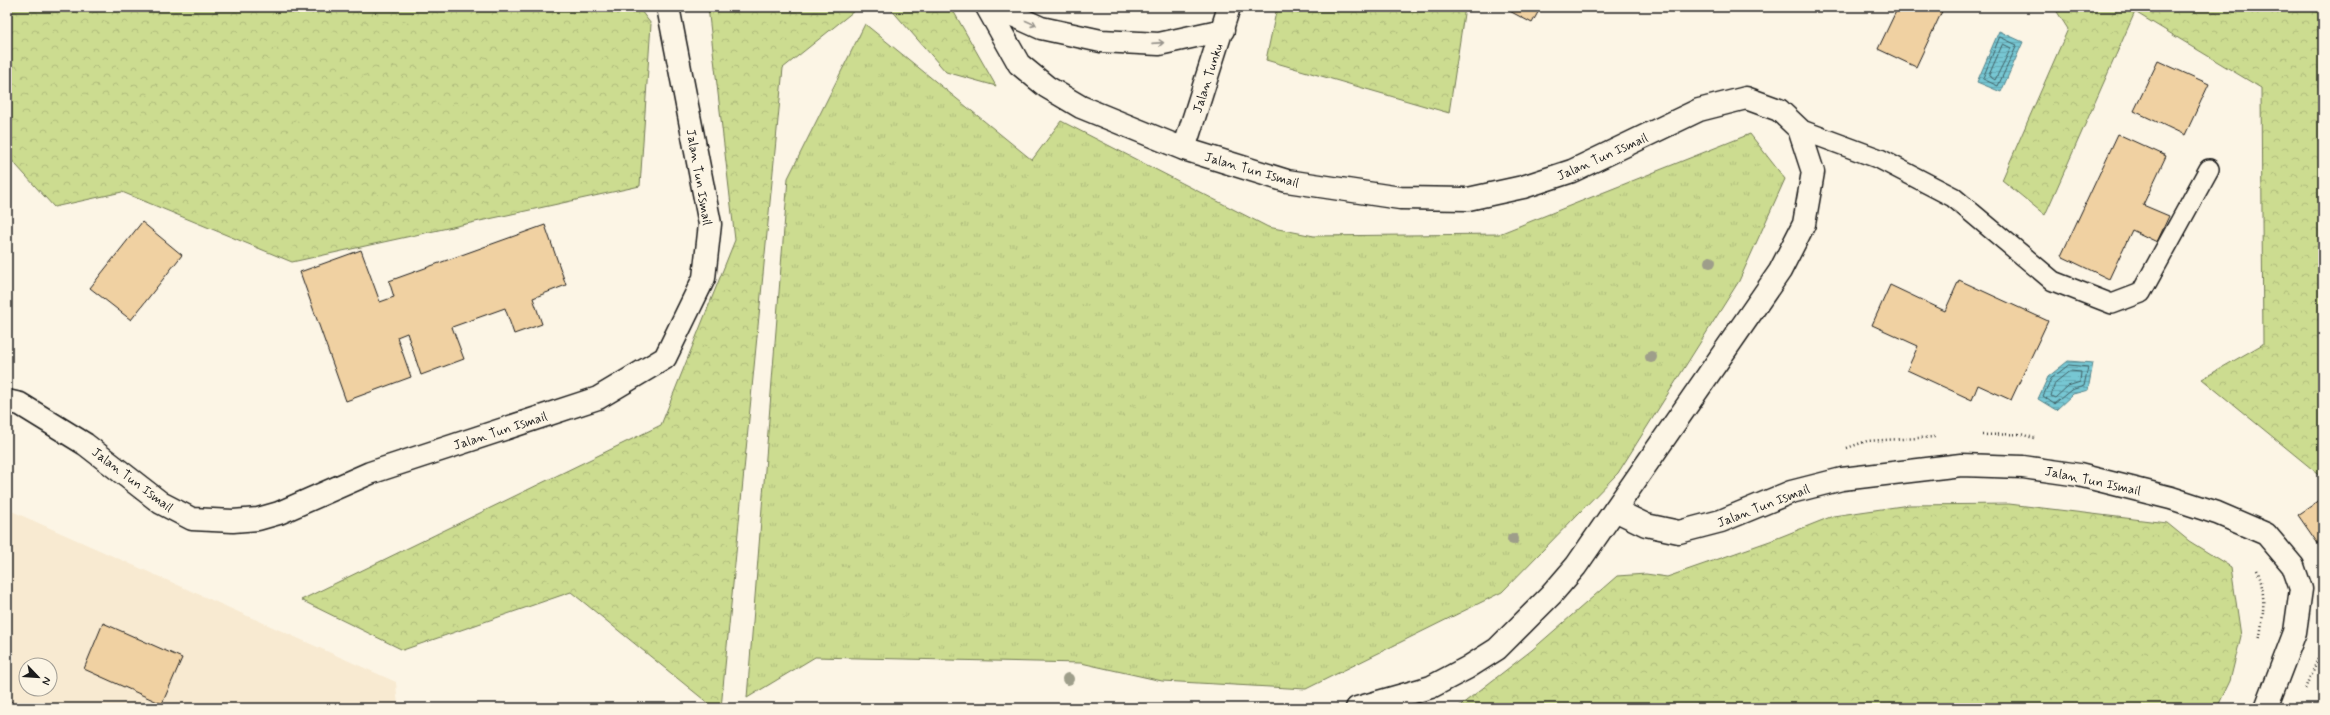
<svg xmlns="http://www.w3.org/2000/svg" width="2330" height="715" font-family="Mynerve,sans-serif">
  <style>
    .built { fill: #f8ead1; fill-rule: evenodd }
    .grass { fill: url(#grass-tufts); stroke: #747c56 }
    .forest { fill: url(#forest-crowns); stroke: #747c56 }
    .water { fill: url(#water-rules); stroke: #53838a }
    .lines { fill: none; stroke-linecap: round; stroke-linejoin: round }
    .shore { stroke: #406065; stroke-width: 1 }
    .building { fill: #f0d1a2; stroke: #1c1c1c }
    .lane-casing { stroke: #1c1c1c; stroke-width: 22 }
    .street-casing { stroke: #1c1c1c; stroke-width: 25 }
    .secondary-casing { stroke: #1c1c1c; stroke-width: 25 }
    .path { stroke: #1c1c1c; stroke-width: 2.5; stroke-dasharray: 1 3; stroke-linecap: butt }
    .lane { stroke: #fcf5e5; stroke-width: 19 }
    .street { stroke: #fcf5e5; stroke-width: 22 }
    .secondary { stroke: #fcf5e5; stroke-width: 22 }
    .tree { fill: #9e9e8a }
    .oneway { stroke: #97938b }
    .labels { text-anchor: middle; stroke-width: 3.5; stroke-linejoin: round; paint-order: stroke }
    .street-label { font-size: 13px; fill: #1c1c1c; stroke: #fcf5e5 }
  </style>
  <defs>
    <pattern id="grass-tufts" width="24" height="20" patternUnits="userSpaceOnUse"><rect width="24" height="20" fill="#ccdc90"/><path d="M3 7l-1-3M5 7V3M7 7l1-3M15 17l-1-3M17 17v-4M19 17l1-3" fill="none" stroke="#afbc7c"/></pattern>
    <pattern id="forest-crowns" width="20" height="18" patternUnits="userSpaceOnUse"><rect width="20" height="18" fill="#ccdc90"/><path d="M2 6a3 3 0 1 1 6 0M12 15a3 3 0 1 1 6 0" fill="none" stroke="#afbc7c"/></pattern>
    <pattern id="water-rules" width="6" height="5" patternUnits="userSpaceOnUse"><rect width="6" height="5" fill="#77c7d3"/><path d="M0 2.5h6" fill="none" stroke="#66aab5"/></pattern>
  </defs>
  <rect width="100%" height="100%" fill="#fcf5e5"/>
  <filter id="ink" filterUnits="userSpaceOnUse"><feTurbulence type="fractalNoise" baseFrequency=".025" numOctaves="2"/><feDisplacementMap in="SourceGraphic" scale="8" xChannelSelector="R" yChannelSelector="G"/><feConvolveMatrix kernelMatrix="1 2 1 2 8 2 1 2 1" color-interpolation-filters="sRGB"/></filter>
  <g filter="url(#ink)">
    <path class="built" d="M7,509l389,173 2,26h-391zM26,665h24v24h-24z"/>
    <path class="grass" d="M865,24l167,136 29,-39 207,106 46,9 185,-2 251,-100 35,45 -46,102 -121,192 -116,119 -196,97 -144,-8 -81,-18 -266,-6 -68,41 41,-520z"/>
    <path class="forest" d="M7,7h631l13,17 -11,162 -348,76 -170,-70 -68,15 -47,-52z
      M708,7h151l-76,61 -62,640h-7l-143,-116 -168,58 -102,-50 360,-175 74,-185z
      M889,7h62l45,79 -50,-14z
      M1277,7h188l-16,106 -183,-53z
      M2054,7h269v471l-121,-99 61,-35 -2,-256 -126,-76 -90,203 -43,-35 66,-151z
      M2009,504l158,19 22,18 42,26 10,69 -11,45 -13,27h-760l75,-58 85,-74 29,-2 21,3 103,-36 63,-25 76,-11z"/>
    <path class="water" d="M1999,31l24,11 -22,50 -24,-10z
      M2068,361l25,2 -5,27 -15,4 -17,16 -18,-11 10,-22z"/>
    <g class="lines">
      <path class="shore" d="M2000,37l17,8 -19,41 -15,-7z
        M2003,44l8,4 -16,32 -6,-4z
        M2069,365l19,2 -4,19 -13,4 -17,14 -11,-8 8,-17z
        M2070,371l11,1 -1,10 -12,4 -13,12 -4,-2 4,-13z"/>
    </g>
    <path class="building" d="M1502,7h39l-9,16z
      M1898,7h46l-28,60 -38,-18z
      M2158,61l51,23 -24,51 -51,-24z
      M2118,134l48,22 -23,49 26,11 -12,26 -25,-12 -23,49 -48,-23z
      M142,222l40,33 -51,65 -41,-32z
      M545,225l21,60 -33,13 9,26 -28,10 -9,-26 -53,19 12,32 -43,16 -14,-42 -10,4 14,40 -65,24 -46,-129 61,-22 19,52 14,-5 -5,-16z
      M1959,280l89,41 -37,79 -33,-15 -6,15 -65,-30 11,-24 -46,-21 18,-40 55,26z
      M2323,498v53l-25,-36z
      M103,623l79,35 -20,46 -78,-35z
      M7,699l12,9h-12z"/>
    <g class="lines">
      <g class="lane-casing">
        <path id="lane" d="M1799,129l81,30 73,38 100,84 59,23 29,-11 68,-124"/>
      </g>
      <g class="street-casing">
        <path id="street" d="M7,401l13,3 65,40 76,59 31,16 41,2 25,-2 21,-6 91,-40 228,-75 67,-40 39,-80 6,-54 -42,-217
          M1615,510l31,15 33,7 42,-11 70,-29 51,-13 119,-14 62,2 56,8 92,23 46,15 49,21 27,32 8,23 -6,43 -29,76"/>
      </g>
      <g class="secondary-casing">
        <path id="secondary" d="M987,7l32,57 28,23 34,20 103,42 103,32 113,17 68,1 55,-12 49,-16 127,-61 47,-12 33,12 20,19 14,43 -9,52 -24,47 -204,295 -25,29 -54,54 -30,19 -36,19 -74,21
          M995,7l46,21 60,13 58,3 64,-14
          M1184,149l45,-142"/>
      </g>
      <path class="path" d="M1982,435l38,-1 14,4
        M1847,448l20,-7 68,-4
        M2257,570c10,23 6,48 2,72
        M2306,689l17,-44"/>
      <use href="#lane" class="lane"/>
      <use href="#street" class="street"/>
      <use href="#secondary" class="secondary"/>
    </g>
    <g class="tree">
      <circle cx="1710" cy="262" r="6"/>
      <circle cx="1651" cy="357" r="6"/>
      <circle cx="1513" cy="539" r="6"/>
      <circle cx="1068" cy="679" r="6"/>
    </g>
    <defs><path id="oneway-shaft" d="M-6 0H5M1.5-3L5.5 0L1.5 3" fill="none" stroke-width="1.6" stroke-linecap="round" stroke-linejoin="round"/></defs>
    <g class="oneway">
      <use href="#oneway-shaft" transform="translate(1031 23) rotate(24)"/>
      <use href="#oneway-shaft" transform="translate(1158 43) rotate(-4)"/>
    </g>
  </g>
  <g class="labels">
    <g class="street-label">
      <text transform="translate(1207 78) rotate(-72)" y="5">Jalan Tunku</text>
      <text transform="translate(1602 156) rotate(-24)" y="5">Jalan Tun Ismail</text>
      <text transform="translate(1252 169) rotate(16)" y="5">Jalan Tun Ismail</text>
      <text transform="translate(700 177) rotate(80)" y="5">Jalan Tun Ismail</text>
      <text transform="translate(500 430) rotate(-18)" y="5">Jalan Tun Ismail</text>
      <text transform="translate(133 479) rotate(37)" y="5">Jalan Tun Ismail</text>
      <text transform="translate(2093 480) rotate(12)" y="5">Jalan Tun Ismail</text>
      <text transform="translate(1763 505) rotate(-21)" y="5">Jalan Tun Ismail</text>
    </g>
  </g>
  <rect width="2330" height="715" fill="none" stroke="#fcf5e5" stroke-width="24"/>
  <rect x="12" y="12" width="2306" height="691" fill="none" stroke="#1c1c1c" stroke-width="1.5" filter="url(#ink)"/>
  <g transform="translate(38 677) rotate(115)"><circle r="19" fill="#fcf5e5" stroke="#a29e95"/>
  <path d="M0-3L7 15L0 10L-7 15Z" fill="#1c1c1c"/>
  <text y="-6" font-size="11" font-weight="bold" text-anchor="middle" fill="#1c1c1c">N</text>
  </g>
</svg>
